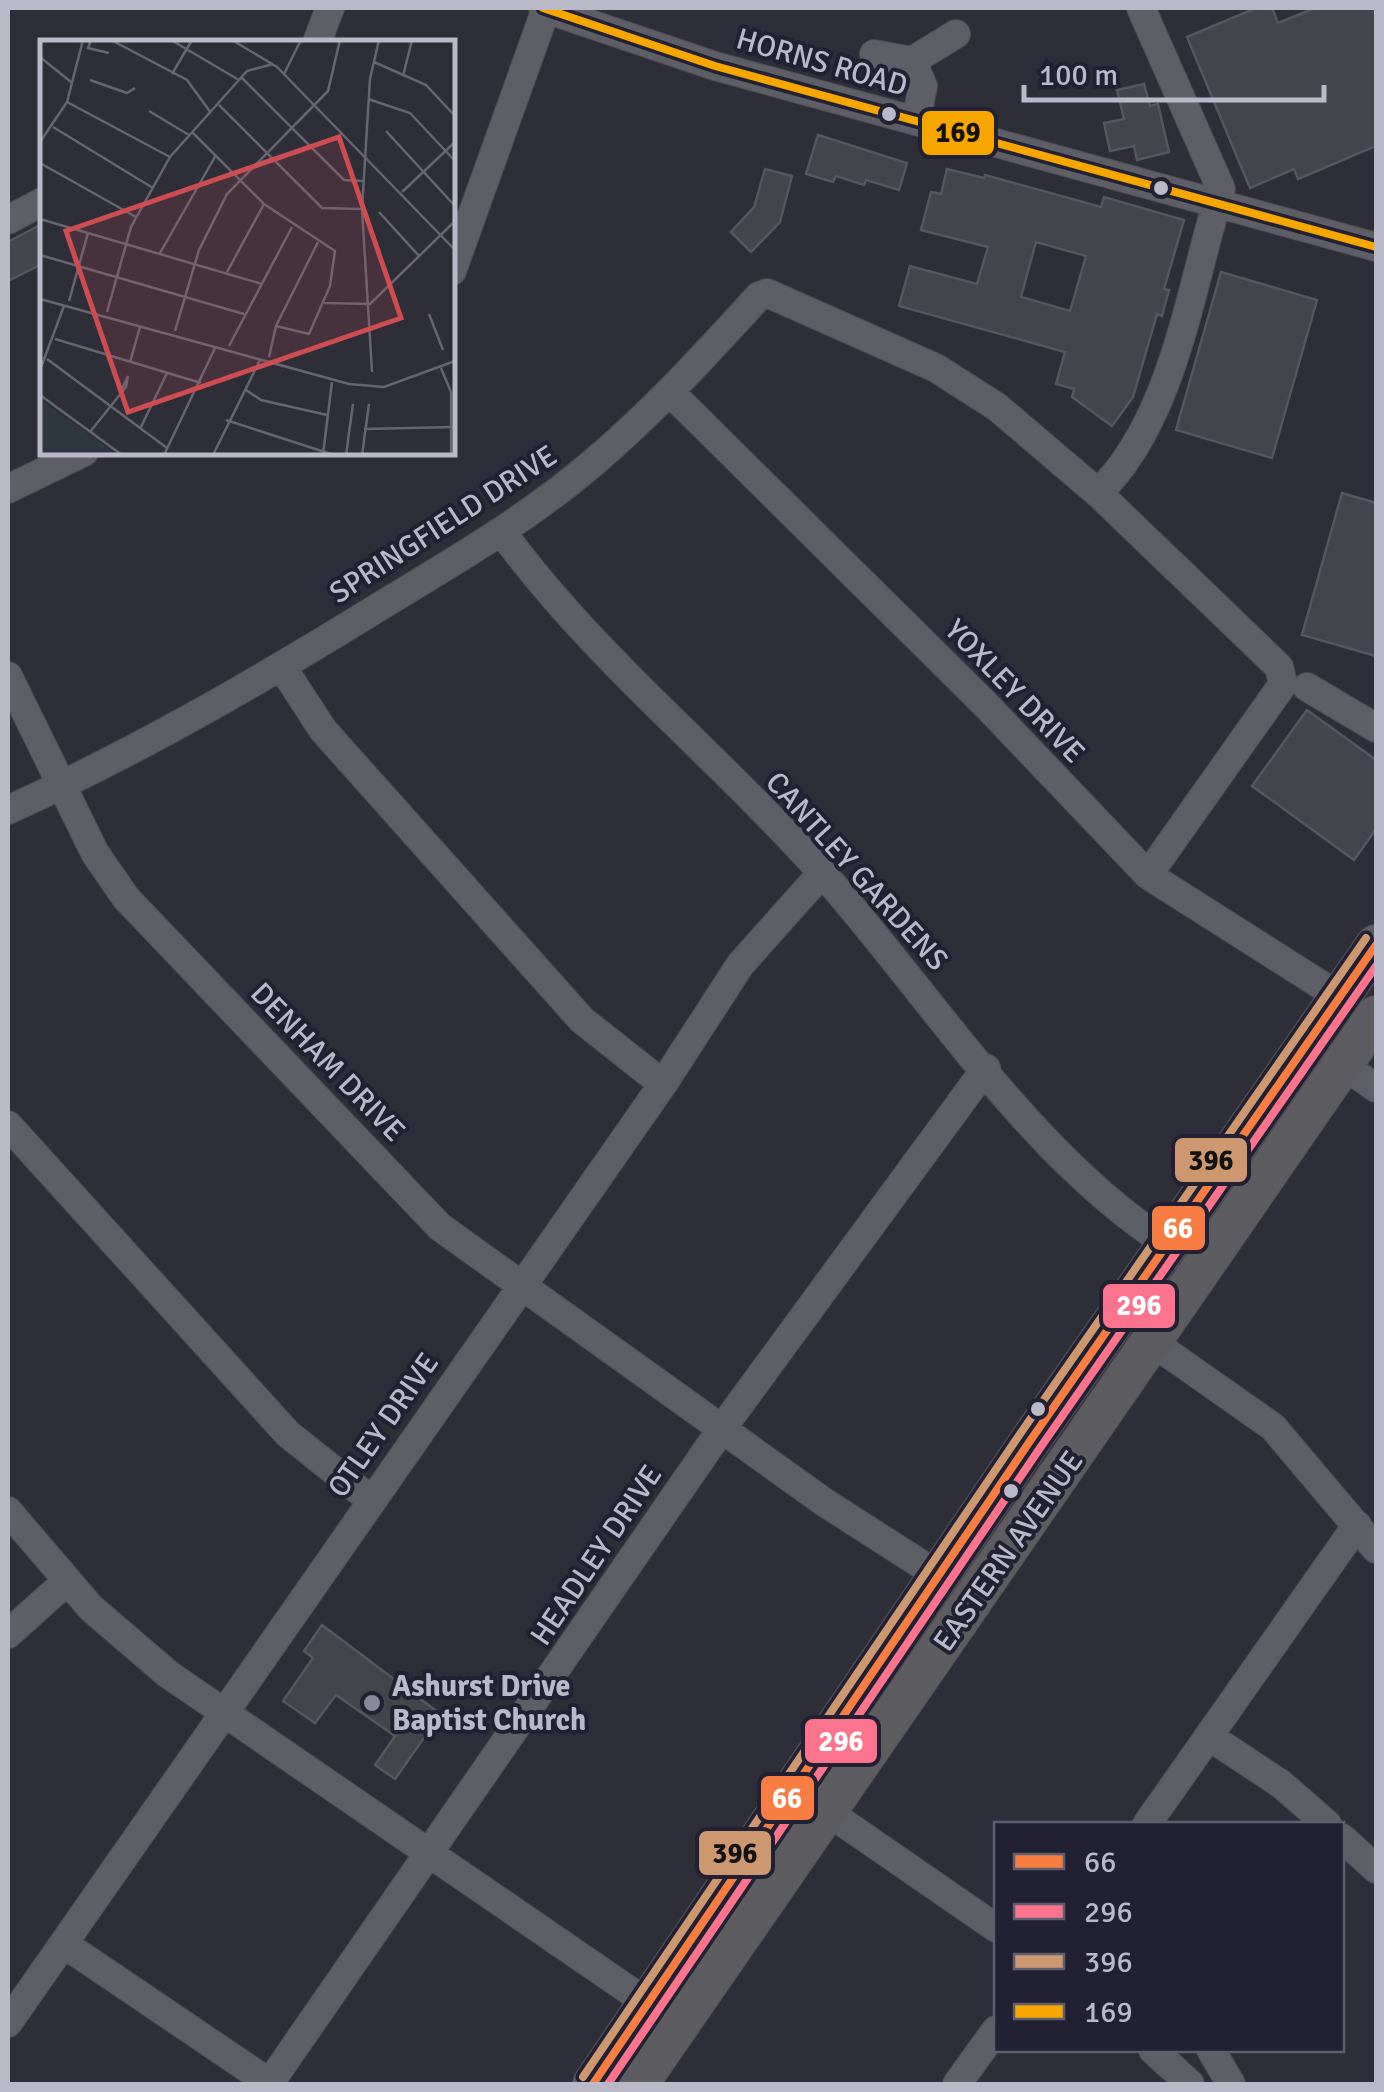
<svg xmlns="http://www.w3.org/2000/svg" width="1384" height="2092" font-family="Signika,sans-serif">
  <style>
    .building { fill: #44444d; stroke: #565660; stroke-width: 2.5; fill-rule: evenodd }
    .lines { fill: none; stroke-linecap: round; stroke-linejoin: round }
    .minor-casing { stroke: #4b4b53; stroke-width: 30 }
    .highway-casing { stroke: #4a4a55; stroke-width: 42 }
    .minor { stroke: #5e5e66; stroke-width: 28 }
    .highway { stroke: #5d5d61; stroke-width: 40 }
    .bus-1-casing { stroke: #222133; stroke-width: 15 }
    .bus-2-casing { stroke: #222133; stroke-width: 15 }
    .bus-3-casing { stroke: #222133; stroke-width: 15 }
    .bus-4-casing { stroke: #222133; stroke-width: 15 }
    .bus-1 { stroke: #f77d43; stroke-width: 8 }
    .bus-2 { stroke: #fc738d; stroke-width: 8 }
    .bus-3 { stroke: #cd976f; stroke-width: 8 }
    .bus-4 { stroke: #f7a600; stroke-width: 8 }
    .bus-dot { fill: #bab9c8; stroke: #222133; stroke-width: 4 }
    .poi-dot { fill: #898896; stroke: #222133; stroke-width: 4 }
    .labels { text-anchor: middle; stroke-width: 8; stroke-linejoin: round; paint-order: stroke }
    .street-label { font-size: 30px; fill: #bab9c8; stroke: #222133 }
    .poi-label { font-size: 30px; font-weight: bold; fill: #bab9c8; stroke: #222133; text-anchor: start }
    .inset-road { fill: none; stroke: #666672; stroke-width: 2.5 }
    .view { fill: #cf4c50; fill-opacity: 0.15; stroke: #cf4c50; stroke-width: 5 }
    .inset-edge { fill: none; stroke: #bab9c8; stroke-width: 5 }
    .line-badge { stroke: #222133; stroke-width: 4 }
    .badge-label { font-size: 28px; text-anchor: middle; font-weight: bold; fill: #fff }
    .pale-badge-label { font-size: 28px; text-anchor: middle; font-weight: bold; fill: #111 }
  </style>
  <rect width="100%" height="100%" fill="#2e2e39"/>
  <path class="building" d="M1256,8h16l6,15 37,-15h61v138l-78,33 -4,-10 -44,19 -63,-151z
    M1144,84l6,22 8,-2 11,48 -32,8 -3,-14 -24,5 -6,-28 20,-4 -7,-29z
    M818,135l89,28 -8,27 -33,-10 -2,5 -28,-9 -3,6 -27,-8z
    M765,169l27,7 -12,46 -29,30 -20,-20 23,-25z
    M947,169l37,9 1,-3 116,32 3,-10 80,23 -20,69 5,1 -7,26 -5,-2 -24,83 -21,29 -40,-29 2,-8 -18,-5 9,-32 -166,-46 11,-40 67,18 11,-37 -67,-17 10,-38 10,2zM1036,242l50,14 -16,55 -49,-14z
    M42,224v40l-34,17v-39z
    M1221,272l96,28 -45,158 -96,-28z
    M1342,493l34,10v153l-74,-21z
    M1307,710l69,50v69l-22,31 -102,-74z
    M322,1625l113,85 -8,11 6,4 -38,54 -20,-14 20,-29 -59,-41 -21,28 -32,-22 30,-43 -9,-7z"/>
  <g class="lines">
    <g class="minor-casing">
      <path id="minor" d="M543,8l172,58 661,181
        M317,42l13,-34
        M874,54l38,7 11,25 -7,35
        M912,61l44,-27
        M8,220l34,-18
        M452,271l94,-262
        M671,393l315,312 162,170 192,122
        M8,489l76,-37
        M1098,493c76,-73 92,-206 123,-304l-80,-181
        M502,532c91,125 214,222 317,337 110,124 211,287 350,376
        M282,667l41,63 259,290 81,64
        M8,676l87,177 31,45 314,329 384,275 117,75
        M1307,687l69,41
        M8,810c131,-59 256,-132 379,-208 71,-43 143,-85 207,-140 60,-51 112,-108 165,-166l8,-3 169,75 61,39 101,86 181,174 4,17 -135,191
        M1343,1065l33,23
        M8,1125l280,309 83,66
        M1152,1342l121,85 103,122
        M8,1511l83,97 77,66 481,330
        M8,1634l59,-53
        M1210,1737l71,47 46,40
        M828,1812l168,116
        M1147,1824l210,-299
        M1342,1838l34,31
        M64,1944l207,140
        M8,2023l655,-939 77,-119 82,-92
        M1153,2050l37,34
        M1211,2050l20,34
        M269,2084l454,-657 263,-359
        M957,2084l39,-54"/>
    </g>
    <g class="highway-casing">
      <path id="highway" d="M593,2084l437,-643 346,-496
        M638,2084l738,-1068"/>
    </g>
    <use href="#minor" class="minor"/>
    <use href="#highway" class="highway"/>
    <g class="bus-1-casing">
      <path id="bus-1" d="M593,2084l437,-643 346,-496"/>
    </g>
    <g class="bus-2-casing">
      <path id="bus-2" d="M608,2084l432,-636 336,-482"/>
    </g>
    <g class="bus-3-casing">
      <path id="bus-3" d="M583,2077l437,-643 346,-496"/>
    </g>
    <g class="bus-4-casing">
      <path id="bus-4" d="M543,8l172,58 661,181"/>
    </g>
    <use href="#bus-1" class="bus-1"/>
    <use href="#bus-2" class="bus-2"/>
    <use href="#bus-3" class="bus-3"/>
    <use href="#bus-4" class="bus-4"/>
  </g>
  <g class="bus-dot">
    <circle cx="889" cy="114" r="9"/>
    <circle cx="1161" cy="188" r="9"/>
    <circle cx="1038" cy="1409" r="9"/>
    <circle cx="1011" cy="1491" r="9"/>
  </g>
  <circle class="poi-dot" cx="372" cy="1703" r="10"/>
  <g class="labels">
    <g class="street-label">
      <text transform="translate(822 62) rotate(16)" y="10">HORNS ROAD</text>
      <text transform="translate(443 524) rotate(-33)" y="10">SPRINGFIELD DRIVE</text>
      <text transform="translate(1015 691) rotate(46)" y="10">YOXLEY DRIVE</text>
      <text transform="translate(857 871) rotate(48)" y="10">CANTLEY GARDENS</text>
      <text transform="translate(328 1062) rotate(46)" y="10">DENHAM DRIVE</text>
      <text transform="translate(383 1425) rotate(-55)" y="10">OTLEY DRIVE</text>
      <text transform="translate(1008 1551) rotate(-55)" y="10">EASTERN AVENUE</text>
      <text transform="translate(596 1555) rotate(-56)" y="10">HEADLEY DRIVE</text>
    </g>
    <g class="poi-label">
      <text x="392" y="1696">Ashurst Drive<tspan x="392" dy="34">Baptist Church</tspan></text>
    </g>
  </g>
  <g transform="translate(40 40)">
    <rect width="415" height="415" fill="#2e2e39"/>
    <path d="M0,359l77,56h-77z" fill="#2e3740"/>
    <path class="inset-road" d="M51,0l-3,8 21,5M71,0l76,40 24,33M131,0l68,40M192,0l45,27 178,183M0,17l31,25M334,22l52,23 29,31M132,34l20,-34M244,34l17,-34M363,36l9,-36M201,37l103,103 19,1M50,40l37,13 8,-5M328,59l42,14 45,48M27,62l103,55M179,65l103,103 40,1M109,71l40,24M13,87l100,61M346,91l69,75M152,92l72,72 71,47 -5,35 -21,48 -33,-8M0,102l27,-40 16,-62M0,123l96,54M362,152l53,-50M339,172l41,45M0,179l222,65M120,213l56,-98M0,215l204,59M187,232l37,-68M0,259l309,85 35,3 71,-26M29,261l19,-68M284,263l46,1 85,-83M67,272l24,-85 39,-70 77,-86 26,-7M389,274l14,36M135,291l24,-81 28,-56 101,-103 12,-51M15,299l146,44M189,306l63,-119M229,317l7,-31 42,-84M7,319l120,89M90,322l10,-35M401,328l10,24v63M0,330l24,-64M332,332l-10,-163 8,-130 9,-39M206,350l15,10 66,15M0,355l82,60M186,380l108,35M101,387l26,-54M324,389l91,-2M50,392l36,-45 2,-11 -7,15M283,414l9,-72M124,415l51,-107M173,415l47,-95M306,415l7,-51M322,415l7,-51"/>
    <path class="view" d="M299,97l62,181 -273,94 -62,-181z"/>
    <rect width="415" height="415" class="inset-edge"/>
  </g>
  <g class="line-badge">
    <rect x="920" y="109" width="76" height="48" rx="10" fill="#f7a600"/>
    <rect x="1173" y="1136" width="76" height="48" rx="10" fill="#cd976f"/>
    <rect x="1150" y="1204" width="57" height="48" rx="10" fill="#f77d43"/>
    <rect x="1101" y="1282" width="76" height="48" rx="10" fill="#fc738d"/>
    <rect x="803" y="1717" width="76" height="48" rx="10" fill="#fc738d"/>
    <rect x="759" y="1774" width="57" height="48" rx="10" fill="#f77d43"/>
    <rect x="697" y="1829" width="76" height="48" rx="10" fill="#cd976f"/>
  </g>
  <g class="badge-label">
    <text x="1178" y="1238">66</text>
    <text x="1139" y="1315">296</text>
    <text x="841" y="1751">296</text>
    <text x="787" y="1808">66</text>
  </g>
  <g class="pale-badge-label">
    <text x="958" y="142">169</text>
    <text x="1211" y="1170">396</text>
    <text x="735" y="1863">396</text>
  </g>
  <rect width="1384" height="2092" fill="none" stroke="#bab9c8" stroke-width="20"/>
  <rect x="994" y="1822" width="350" height="230" fill="#222133" stroke="#5f5e6f" stroke-width="2.5"/>
  <rect x="1014" y="1854" width="50" height="15" fill="#f77d43" stroke="#5f5e6f" stroke-width="2.5"/>
  <text x="1084" y="1872" font-size="30" fill="#bab9c8">66</text>
  <rect x="1014" y="1904" width="50" height="15" fill="#fc738d" stroke="#5f5e6f" stroke-width="2.5"/>
  <text x="1084" y="1922" font-size="30" fill="#bab9c8">296</text>
  <rect x="1014" y="1954" width="50" height="15" fill="#cd976f" stroke="#5f5e6f" stroke-width="2.5"/>
  <text x="1084" y="1972" font-size="30" fill="#bab9c8">396</text>
  <rect x="1014" y="2004" width="50" height="15" fill="#f7a600" stroke="#5f5e6f" stroke-width="2.5"/>
  <text x="1084" y="2022" font-size="30" fill="#bab9c8">169</text>
  <path d="M1024 85v15h300v-15" fill="none" stroke="#bab9c8" stroke-width="5"/>
  <text x="1039" y="85" font-size="30" fill="#bab9c8" stroke="#222133" stroke-width="8" paint-order="stroke">100 m</text>
</svg>
